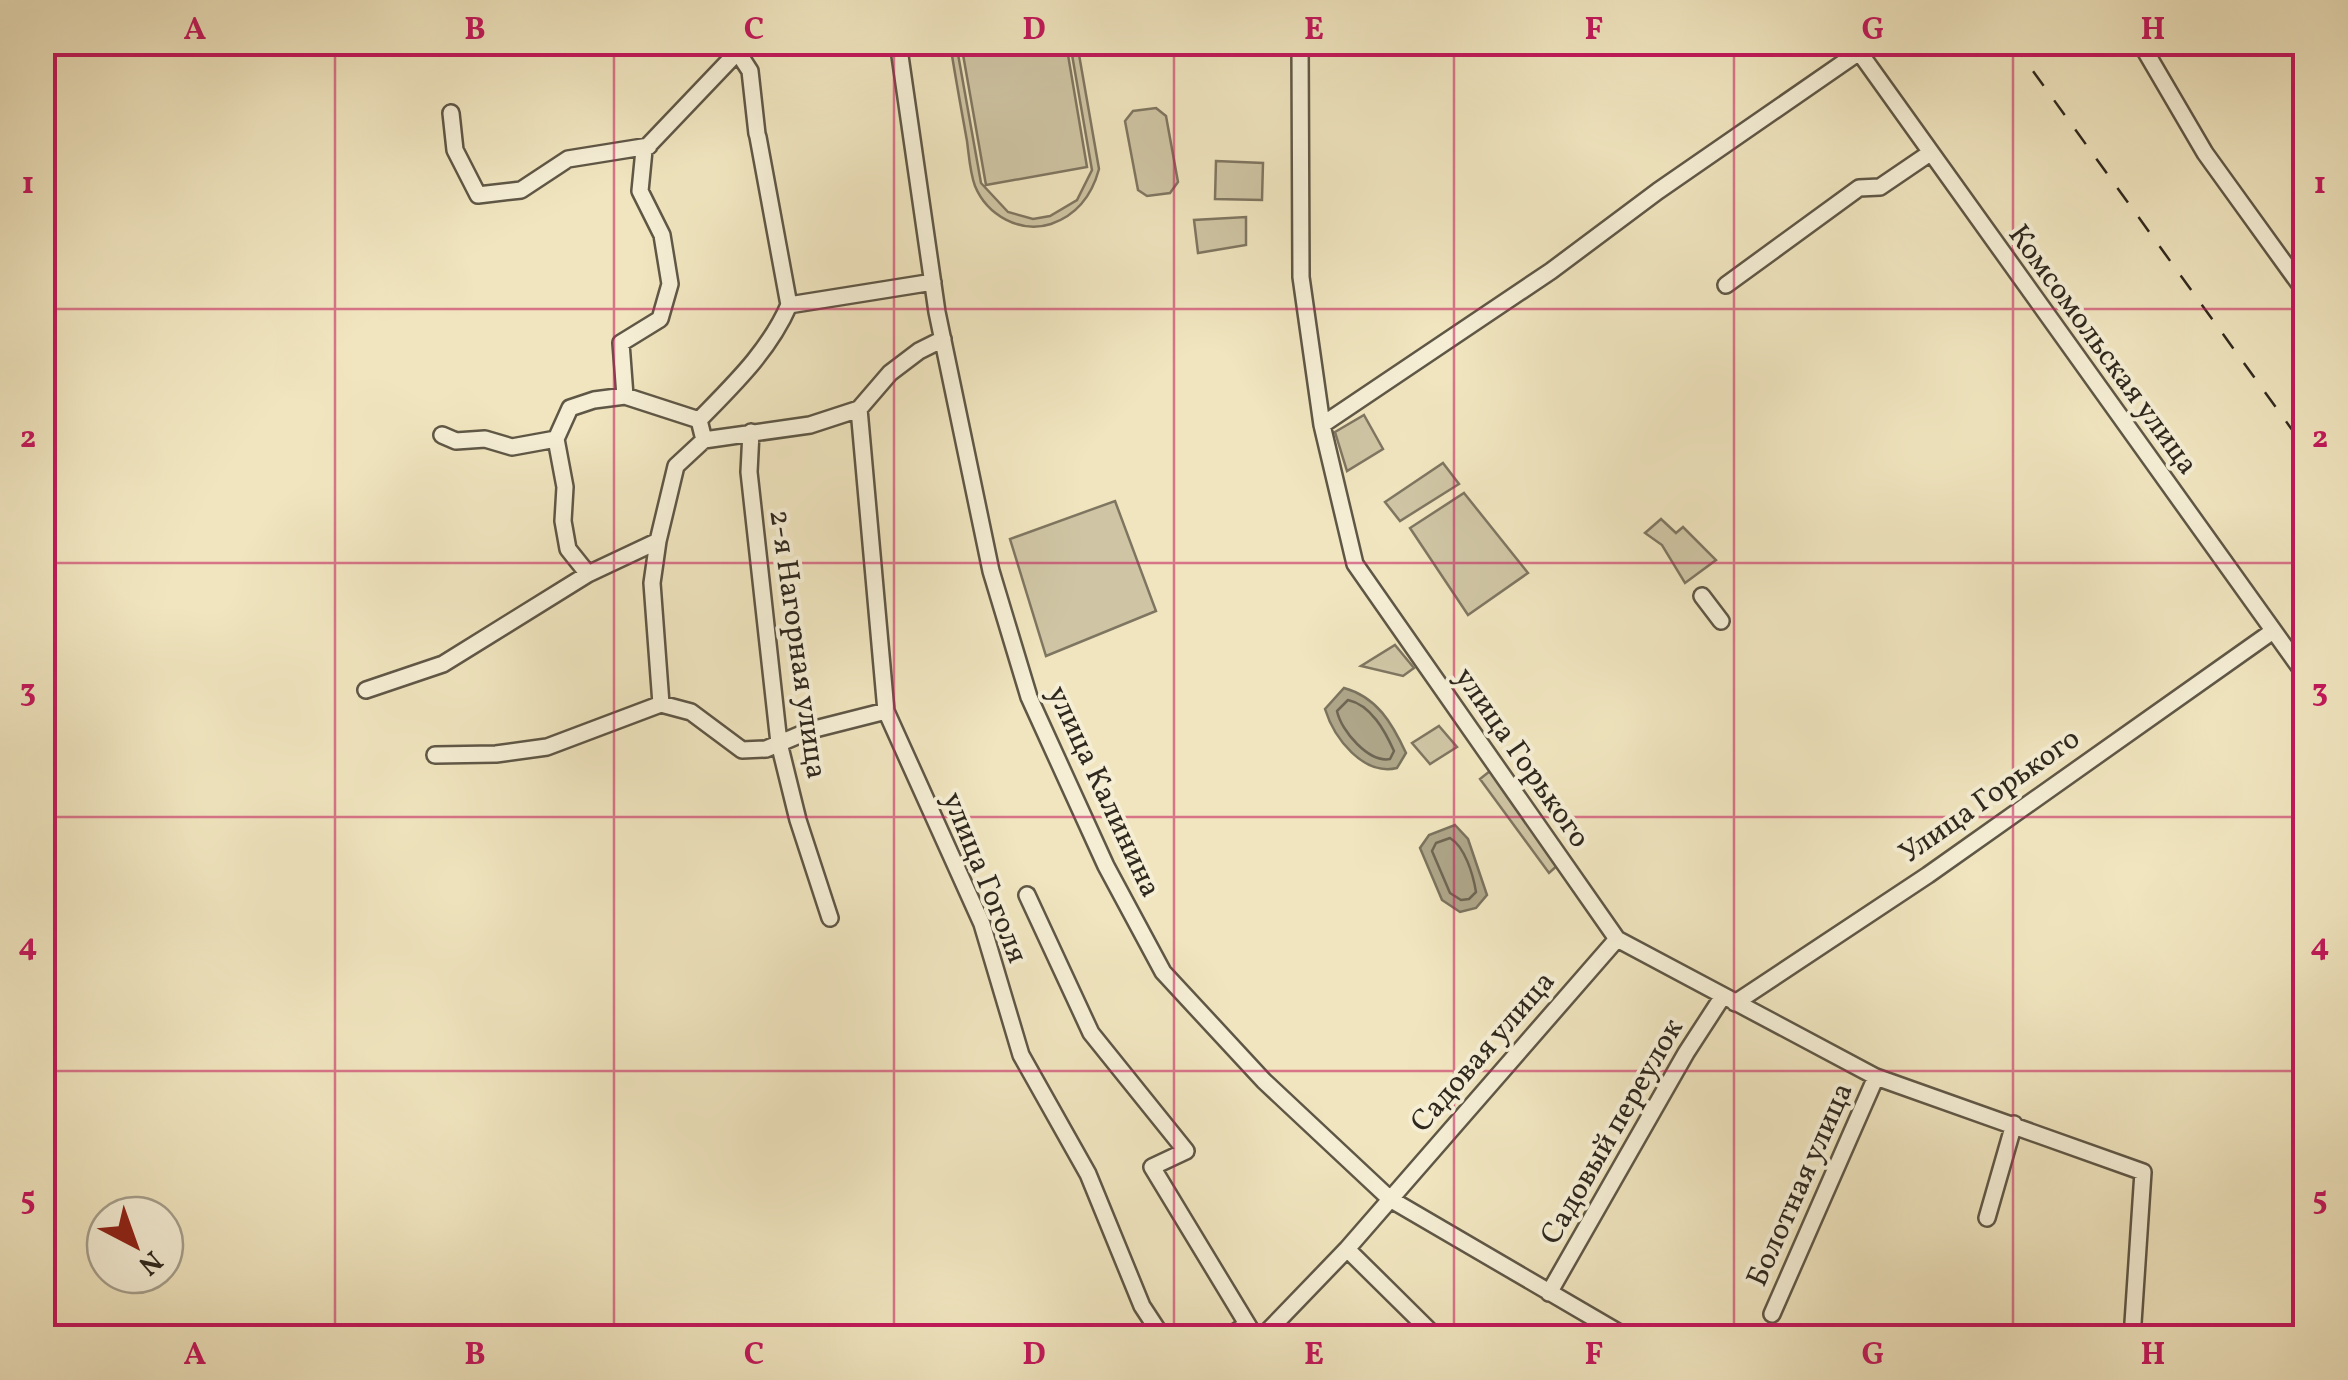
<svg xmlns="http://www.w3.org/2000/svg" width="2348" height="1380" font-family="Vollkorn,serif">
<rect width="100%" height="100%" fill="#f0e5bf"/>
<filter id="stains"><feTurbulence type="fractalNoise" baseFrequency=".002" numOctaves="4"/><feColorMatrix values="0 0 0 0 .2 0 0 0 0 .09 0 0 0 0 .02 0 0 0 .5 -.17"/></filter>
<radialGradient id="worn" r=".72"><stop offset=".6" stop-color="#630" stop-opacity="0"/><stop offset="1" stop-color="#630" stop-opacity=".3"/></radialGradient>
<!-- green -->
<path fill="#cfc5a4" stroke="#7f7661" stroke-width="2.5" d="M950,43H956L981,183L1008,212L1033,219L1050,216L1077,200L1092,170L1070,43H1077L1099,169C1092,195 1077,215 1051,224C1020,234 987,215 975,186C970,173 969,156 967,141C961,108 955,75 950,43Z
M961,43H1066L1087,167L986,185Z
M1156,108L1166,116L1178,182L1170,193L1147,196L1138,190L1125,121L1133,111Z
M1216,161L1263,163L1262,200L1215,199Z
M1246,217V245L1198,253L1194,220Z
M1364,415L1383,449L1347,471L1335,432Z
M1443,463L1459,484L1400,521L1385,502Z
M1464,493L1528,573L1468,615L1410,528Z
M1115,501L1156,611L1046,656L1010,539Z
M1661,519L1676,533L1683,527L1716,560L1685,583L1662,545L1645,533Z
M1395,645L1414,668L1403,676L1361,666Z
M1439,726L1457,747L1430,764L1412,743Z
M1490,771L1559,864L1549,873L1480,779Z"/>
<!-- water -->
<path fill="#aea588" stroke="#7b735e" stroke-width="2.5" d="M1344,688C1377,697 1392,723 1406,753L1397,768C1363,776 1334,738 1325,709Z
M1455,825L1468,839L1487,895L1476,908L1460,912L1442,900L1420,848L1429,835Z"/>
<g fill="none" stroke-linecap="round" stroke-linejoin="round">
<!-- shore -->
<path stroke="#6e6653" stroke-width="2.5" d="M1348,700C1371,705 1385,731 1394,751L1390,759C1369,763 1341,731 1337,711Z
M1450,838C1465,847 1473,874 1476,892L1469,899L1461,900L1450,893L1432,851L1436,843Z"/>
<defs>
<path id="minor" d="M898,42L937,312L991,571L1029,697L1106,866L1163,972L1264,1081L1390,1199L1628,1338
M1300,42L1301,277L1322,425L1355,564L1617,939L1876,1077L2143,1172L2132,1338
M1852,42L2306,676
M2140,42L2205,153L2306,293
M739,54L750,71L757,134
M451,113L455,150L478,195L521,190L568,159L649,146
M758,137L789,305
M1726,285L1859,188L1880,187L1930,153
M789,305L933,282
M625,396L621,343L660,319L670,284L662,235L640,191L644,150L747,42
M859,409L886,711L982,924L1021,1055L1088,1174L1142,1306L1163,1338
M1322,425L1551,271L1658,191L1859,52
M751,432L749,472L779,743L798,820L830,918
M442,435L456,441L485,439L512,447L556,439L570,408L594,400L625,396L699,420
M556,439L565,487L563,521L568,549L588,574
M704,440L810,425L859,409L890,373L919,351L943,339
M1702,596L1721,621
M366,690L443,664L588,574L658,541
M661,704L652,583L658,541L676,466L704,440L699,420C734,384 769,351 789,305
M435,755L496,754L547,747L661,704L691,712L742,750L766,749L811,730L886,711
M1027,895L1091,1033L1186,1151L1152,1167L1255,1337
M1735,1003L1928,875L2273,631
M1987,1218L2014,1124
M1347,1249L1437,1338
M1549,1293L1686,1053L1723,996
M1772,1314L1876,1077
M1227,1338L1240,1329L1255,1336L1268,1331L1347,1249L1617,939"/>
</defs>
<!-- minor casing -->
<use href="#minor" stroke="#5f5746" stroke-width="20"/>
<!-- minor -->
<use href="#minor" stroke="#f5eed5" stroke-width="15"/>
<!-- rail -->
<path stroke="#2f281e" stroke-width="2.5" stroke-dasharray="18 18" stroke-linecap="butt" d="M2012,42L2306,449"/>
</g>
<!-- grid -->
<path fill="none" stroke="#c2185b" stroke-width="2.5" stroke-opacity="0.55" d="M335,42V1338M614,42V1338M894,42V1338M1174,42V1338M1454,42V1338M1734,42V1338M2013,42V1338M42,309H2306M42,563H2306M42,817H2306M42,1071H2306"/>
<g text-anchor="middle" stroke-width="8" stroke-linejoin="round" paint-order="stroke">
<!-- street labels -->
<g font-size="30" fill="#2f281e" stroke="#f5eed5">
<text transform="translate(2104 349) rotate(54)" y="10">Комсомольская улица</text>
<text transform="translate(799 644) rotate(82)" y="10">2-я Нагорная улица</text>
<text transform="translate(1523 757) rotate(55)" y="10">улица Горького</text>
<text transform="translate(1105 791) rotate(65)" y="10">улица Калинина</text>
<text transform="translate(1989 795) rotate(-35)" y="10">Улица Горького</text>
<text transform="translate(986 877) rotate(68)" y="10">улица Гоголя</text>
<text transform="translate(1482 1051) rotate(-49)" y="10">Садовая улица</text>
<text transform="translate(1611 1131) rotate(-60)" y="10">Садовый переулок</text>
<text transform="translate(1799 1184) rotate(-66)" y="10">Болотная улица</text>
</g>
</g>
<!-- margin -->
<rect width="2348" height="1380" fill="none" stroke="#f0e5bf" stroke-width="110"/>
<!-- north arrow -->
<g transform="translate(135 1245) rotate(139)"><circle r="48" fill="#f5eed5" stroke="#a69f8c" stroke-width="2.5"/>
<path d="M0-8L18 38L0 25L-18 38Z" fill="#8f2418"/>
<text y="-15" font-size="28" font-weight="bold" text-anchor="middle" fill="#2f281e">N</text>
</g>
<rect x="55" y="55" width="2238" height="1270" fill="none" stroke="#c2185b" stroke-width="4"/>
<g font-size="32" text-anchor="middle" font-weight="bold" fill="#c2185b">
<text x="195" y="39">A</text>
<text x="475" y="39">B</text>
<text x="754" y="39">C</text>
<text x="1034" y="39">D</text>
<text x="1314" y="39">E</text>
<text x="1594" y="39">F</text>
<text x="1873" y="39">G</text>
<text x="2153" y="39">H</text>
<text x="28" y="193">1</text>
<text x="2320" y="193">1</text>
<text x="28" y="447">2</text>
<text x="2320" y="447">2</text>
<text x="28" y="701">3</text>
<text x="2320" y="701">3</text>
<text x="28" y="955">4</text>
<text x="2320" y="955">4</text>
<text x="28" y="1209">5</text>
<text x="2320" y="1209">5</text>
<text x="195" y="1364">A</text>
<text x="475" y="1364">B</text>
<text x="754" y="1364">C</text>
<text x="1034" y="1364">D</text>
<text x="1314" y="1364">E</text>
<text x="1594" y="1364">F</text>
<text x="1873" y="1364">G</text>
<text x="2153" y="1364">H</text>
</g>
<rect width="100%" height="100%" filter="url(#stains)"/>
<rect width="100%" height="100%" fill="url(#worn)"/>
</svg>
